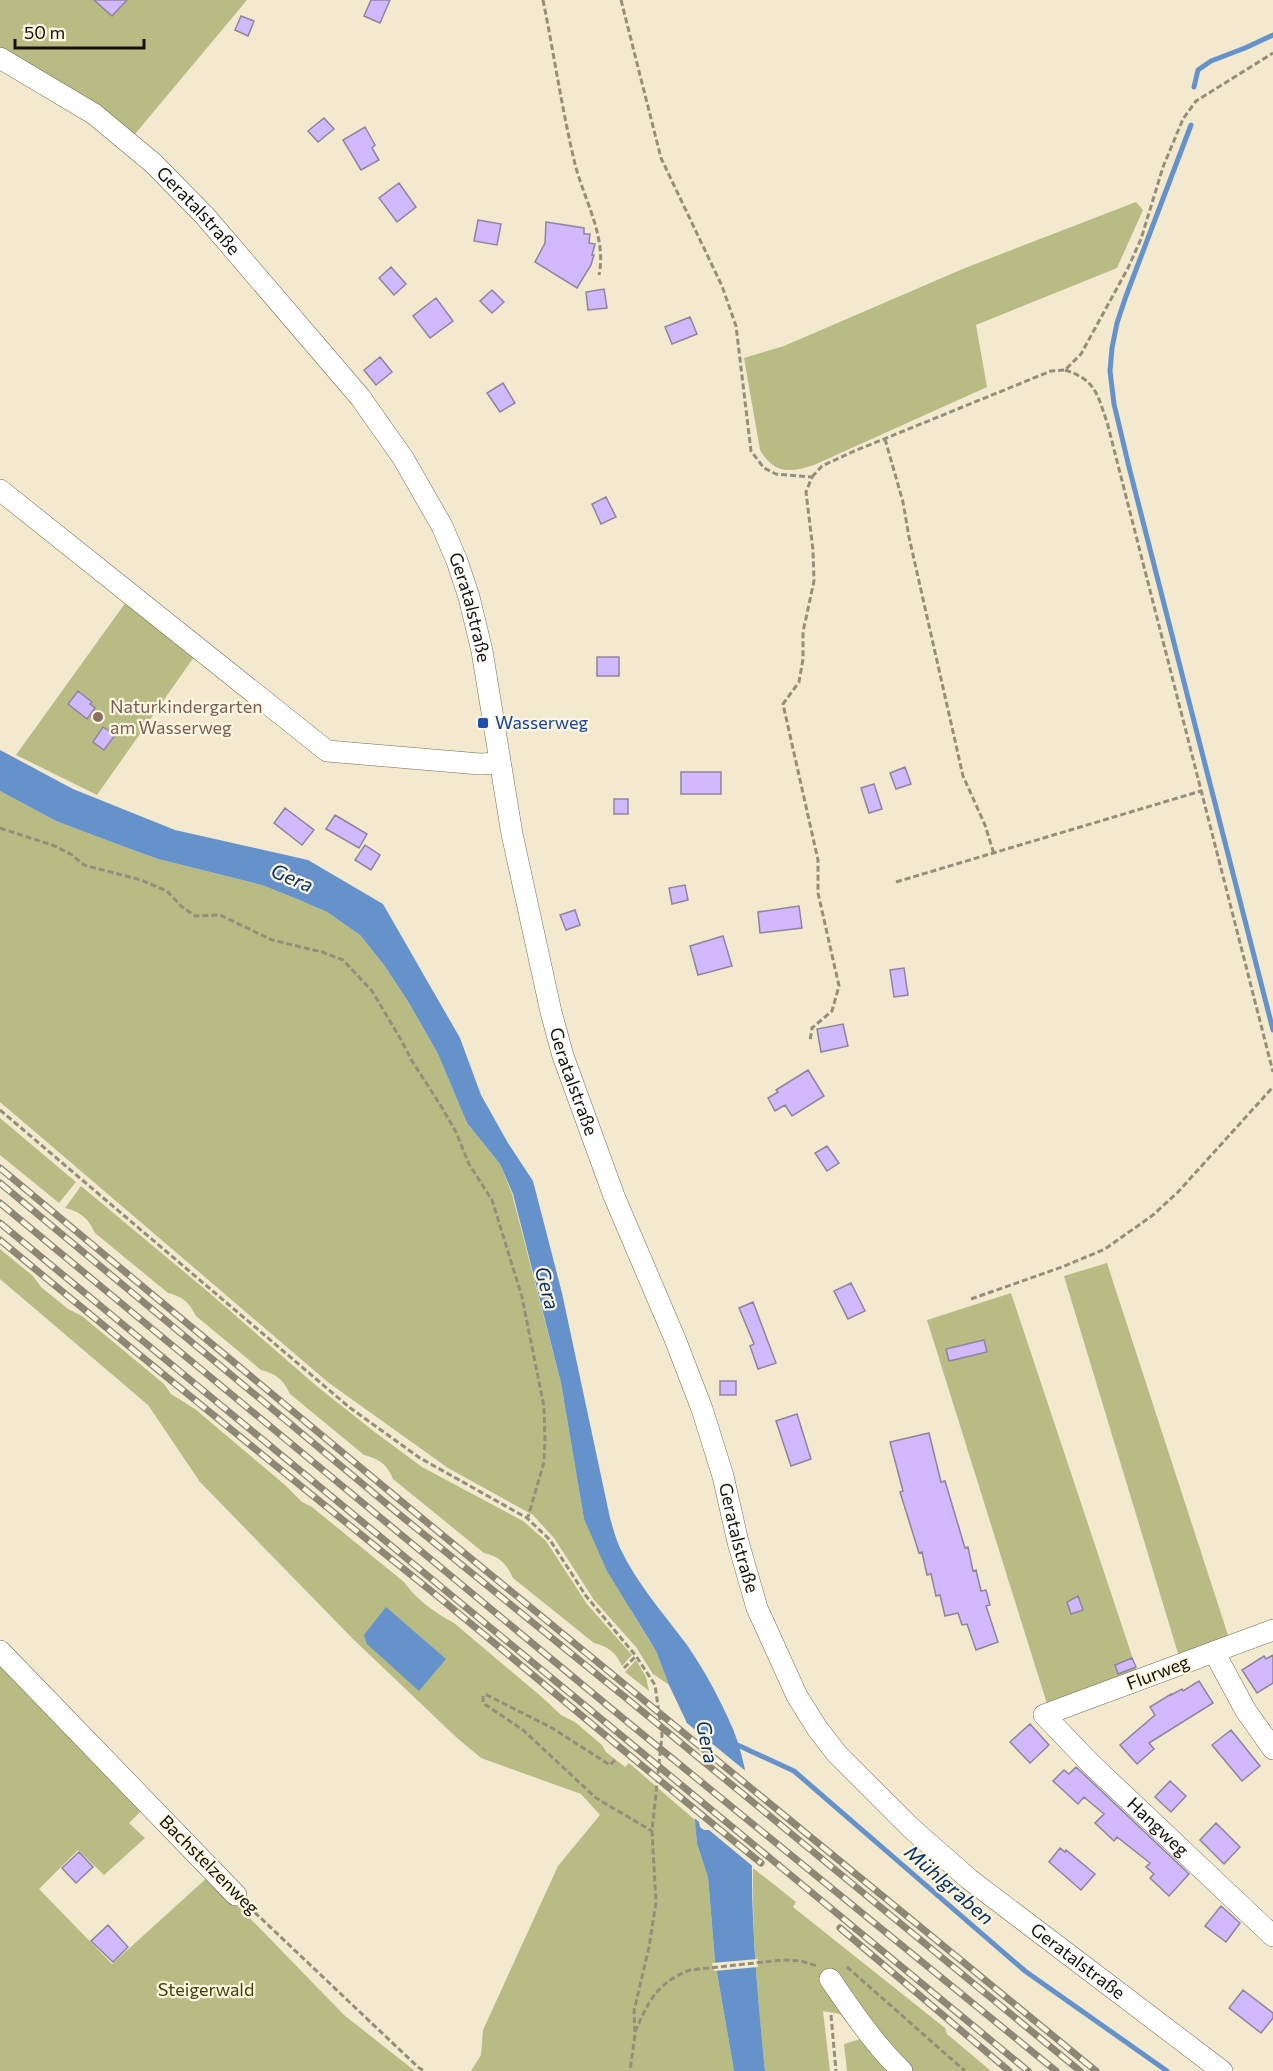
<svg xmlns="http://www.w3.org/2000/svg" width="1273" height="2071" font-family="Commissioner,sans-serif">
<rect width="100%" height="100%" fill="#f2e9cf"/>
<!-- green -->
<path fill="#b8bc84" d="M0,0H247L135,134L60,83L0,50Z
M1136,202L1143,210L1117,268L976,325L987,387L814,465C790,473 774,474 760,450L744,358L784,346L965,268Z
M126,602L194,657L97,795L16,755Z
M0,791L56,821L114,843L158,859L262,885L297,899L327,912L360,935L384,965L409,1003L438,1054L467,1123L500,1164L512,1194L561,1383L584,1519L633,1614L656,1651L669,1685L653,1674L636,1647L594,1600L554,1538L533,1515L448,1468L329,1383L0,1102Z
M0,1118L76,1182L59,1203L0,1155Z
M81,1186L206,1290L319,1388L376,1433L422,1467L523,1521L546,1541L587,1604L632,1655L622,1666C616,1652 608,1647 594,1643L513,1578C506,1563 500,1557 484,1553L393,1479C387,1464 379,1459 364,1455L290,1394C283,1379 276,1374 261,1370L196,1316C189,1302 183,1297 168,1293L95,1233C88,1218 81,1212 65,1208Z
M0,1249L33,1276L41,1287L68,1309L82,1316L164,1384L171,1394L195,1409L285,1485L302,1502L312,1507L404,1582C416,1599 435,1613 454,1623L543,1698L561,1715L575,1722L602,1745L606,1752L625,1767L629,1763L695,1820L697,1844L708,1877L715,1961L734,2071H471L481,2055L483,2030L558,1866L600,1815L581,1794L481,1758L456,1737L353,1639L200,1482L148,1405L0,1279Z
M1107,1263L1228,1635L1180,1660L1064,1276Z
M1011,1293L1137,1671L1048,1707L927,1320Z
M0,1659L143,1809L129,1823L145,1838L104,1875L78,1850L39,1889L112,1964L209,1876L344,2015L415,2071H0Z
M636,1660L646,1677L649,1691L625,1672Z
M753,1868L796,1902L793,1907L945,2028L947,2034L991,2071H847L844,2044L860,2039L840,2014L823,2011L830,2071H765C758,2003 752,1936 753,1868Z"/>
<!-- water -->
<path fill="#6692cb" d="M0,750L73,789L175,830L308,860L383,904L460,1038L481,1095L508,1143L533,1181L562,1293L610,1518C613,1528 616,1539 620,1548C637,1584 664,1614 687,1645C705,1671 721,1701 733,1729C757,1788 750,1855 753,1917C755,1969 760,2020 765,2071H734L715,1961L708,1877L697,1844L686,1721L669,1685L656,1651L607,1571L584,1519L561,1383L513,1194L500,1164L467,1123L438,1054L409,1003L384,965L360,935L327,912L297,899L262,885L158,859L114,843L56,821L0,791Z
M386,1607L446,1659L419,1691L367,1644L364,1635Z"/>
<!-- pier -->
<path fill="#f2e9cf" d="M682,1719L748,1773L751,1789L756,1869L709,1830H704L700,1827L699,1822L692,1816Z
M758,1959V1967L714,1971L712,1963Z"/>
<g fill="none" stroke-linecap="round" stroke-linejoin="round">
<!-- stream -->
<path stroke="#6692cb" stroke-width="5" d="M1194,87L1198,70L1211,61L1245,48L1273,35
M1191,125L1126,296L1117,323L1112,348L1110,371L1114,404L1129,467L1273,1030
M731,1742L794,1771L1025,1971L1167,2071"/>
</g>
<!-- building -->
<path fill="#d2b8fd" stroke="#8e859d" stroke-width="1.5" d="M94,0H127L112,16Z
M371,0H390L380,23L364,16Z
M241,16L254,21L248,36L235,30Z
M324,118L334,129L318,142L308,131Z
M365,127L375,145L372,148L379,160L361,170L343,140Z
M399,183L416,207L397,222L379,198Z
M478,220L501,224L497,245L474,241Z
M546,222L584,228V234H590L589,243L595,244L592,255H594L591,265L577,288L535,262L545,243Z
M391,267L406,284L394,295L379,278Z
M604,289L607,308L588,310L586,292Z
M492,290L504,302L492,313L480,301Z
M436,298L453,321L430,338L413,316Z
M690,317L697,334L672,344L665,327Z
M380,357L392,372L376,385L364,370Z
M503,383L515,403L500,412L487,393Z
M606,497L616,517L601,524L592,504Z
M597,657H619V676H597Z
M78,691L92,702L90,704L95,708L87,719L68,704Z
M103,727L115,735L104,750L93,742Z
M905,767L911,784L896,789L890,773Z
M681,772H721V794H681Z
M874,784L882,809L869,813L861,788Z
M614,799H628V814H614Z
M285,808L314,830L302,845L274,823Z
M335,815L367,834L359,848L326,829Z
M365,845L380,855L371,870L355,860Z
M685,885L688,900L672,904L669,888Z
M799,906L802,928L760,933L758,912Z
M575,910L580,925L566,930L560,915Z
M723,936L732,966L698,975L690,946Z
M904,968L908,995L894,997L890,970Z
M843,1024L848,1046L821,1052L817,1029Z
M808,1070L824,1096L792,1116L785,1105L775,1111L768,1098L778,1092L776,1090Z
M827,1146L839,1163L827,1171L815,1153Z
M851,1283L865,1311L848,1319L834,1291Z
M753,1302L776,1363L758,1369L750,1346L754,1344L739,1308Z
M984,1340L987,1352L949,1361L946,1349Z
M720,1381H736V1395H720Z
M797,1414L811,1459L791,1466L776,1421Z
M929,1433L941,1482L945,1481L965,1548L968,1547L973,1571L976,1570L981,1591L986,1590L990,1605L986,1606L998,1642L976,1650L967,1624L962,1625L958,1613L945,1616L940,1595L936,1596L931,1574L927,1575L922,1552L919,1553L900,1492L903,1491L890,1442Z
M1078,1596L1083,1610L1071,1614L1067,1602Z
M1273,1655V1683L1257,1693L1242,1670L1264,1656L1266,1659Z
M1132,1658L1136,1667L1118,1674L1115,1665Z
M1199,1681L1213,1703L1149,1743L1154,1749L1137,1764L1120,1745L1155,1715L1150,1707L1171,1694V1695L1182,1689L1183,1691Z
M1030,1724L1049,1745L1030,1763L1010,1742Z
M1231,1730L1260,1766L1242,1781L1212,1745Z
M1076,1767L1189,1874L1169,1896L1150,1878L1154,1874L1146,1867L1150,1863L1117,1837L1114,1841L1095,1823L1104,1814L1084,1797L1078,1804L1053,1781L1064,1770L1069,1774Z
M1170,1781L1186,1796L1171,1812L1155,1797Z
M1216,1823L1240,1847L1224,1864L1200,1840Z
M1060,1848L1065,1852L1066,1850L1095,1874L1081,1890L1049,1862Z
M79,1852L93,1867L76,1883L62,1868Z
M1221,1906L1240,1923L1226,1942L1205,1926Z
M108,1925L128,1947L113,1962L91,1941Z
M1243,1990L1273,2013V2018L1261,2033L1229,2008Z"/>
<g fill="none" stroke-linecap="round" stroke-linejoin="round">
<defs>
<g id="minor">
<path id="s1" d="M0,58L94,114L153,163L205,216L360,397L403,458L442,526L457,561L469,597L482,651L512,834L551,1012L563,1056L614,1196L675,1339L702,1409L723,1476L738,1542L757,1608L797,1696L817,1728L837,1754L911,1828L969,1879L1222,2071"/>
<path d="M0,490L327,751L480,764L500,763"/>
<path id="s2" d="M1273,1630L1044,1715L1092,1765L1273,1936"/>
<path d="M0,1651L236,1895"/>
<path d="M1214,1652L1246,1711L1273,1749"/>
<path d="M830,1979C852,2011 874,2044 902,2071"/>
</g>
</defs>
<!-- minor casing -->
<use href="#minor" stroke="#726a53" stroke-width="22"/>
<!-- path -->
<path stroke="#958e7b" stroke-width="3" stroke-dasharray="6 3" stroke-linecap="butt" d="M543,0C554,54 562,110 575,164C584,200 607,237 599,275
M621,0L661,158L722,286L736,326L751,451L764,468L776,474L812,477L806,492L813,550L814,581L803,632V659L799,682L783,704L818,860V893L839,986L832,1011L812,1028L810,1041
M1065,370C1096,380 1097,394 1107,422L1273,1072
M885,439L903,502L909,537L963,776L985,825L994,854
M812,477L822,466L852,452L1051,371L1065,370L1081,354L1128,268L1141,239L1163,167L1183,119L1196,101L1273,53
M0,828L55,846L72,855L84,865L141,880L167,891L181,906L195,916L220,915L272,940L322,952L343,960L372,991L400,1038L412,1061L441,1106L456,1132L469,1164L492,1200L522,1297L544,1407L545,1441L544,1462L528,1517
M896,882L1201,791
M0,1110L349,1407L420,1458L527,1518L550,1540L586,1596L636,1656L655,1685L662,1735L652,1831L656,1902L649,1947L634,2011L635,2034L630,2071
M971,1299L1062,1267L1105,1249L1153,1215L1178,1192L1273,1087
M624,1668L636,1656
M615,1760L610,1765L552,1728L487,1695L483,1696V1703L523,1730L596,1798L652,1831
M248,1906L419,2068L425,2071
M847,1967L965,2071
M831,2015L836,2071
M635,2032C649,2000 657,1983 690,1970L783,1960L801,1961L817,1966"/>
<!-- minor -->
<use href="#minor" stroke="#fff" stroke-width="21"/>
<defs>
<path id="rail" d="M0,1168L407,1506L1096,2071
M0,1183L400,1515L631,1702L1080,2071
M0,1203L630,1724L1056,2071
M0,1223L1028,2071
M0,1240C146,1361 293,1480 441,1599C548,1687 653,1776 761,1863
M840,1928L1009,2071"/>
</defs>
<!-- rail casing -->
<use href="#rail" stroke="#8d8775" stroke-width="7"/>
<!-- rail -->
<use href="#rail" stroke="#fdf7e2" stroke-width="4.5" stroke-dasharray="14" stroke-linecap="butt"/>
</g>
<!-- markers -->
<circle fill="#8d6e63" stroke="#fdf7e2" stroke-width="2" cx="98" cy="717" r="6"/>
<rect fill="#1a4fb4" stroke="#fdf7e2" stroke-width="2" x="477" y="717" width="12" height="12" rx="3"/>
<g text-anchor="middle" stroke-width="4.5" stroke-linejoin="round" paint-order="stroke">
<!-- street labels -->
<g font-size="18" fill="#131007" stroke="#fdf7e2">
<text dy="6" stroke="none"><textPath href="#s1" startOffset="252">Geratalstraße</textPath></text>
<text dy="6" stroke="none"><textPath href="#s1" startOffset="738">Geratalstraße</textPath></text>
<text dy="6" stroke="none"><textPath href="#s1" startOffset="1224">Geratalstraße</textPath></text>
<text dy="6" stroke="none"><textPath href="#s1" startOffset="1710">Geratalstraße</textPath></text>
<text transform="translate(1158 1673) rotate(-21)" y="6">Flurweg</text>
<text dy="6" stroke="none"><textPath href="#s2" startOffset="404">Hangweg</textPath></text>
<text transform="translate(209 1865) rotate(45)" y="6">Bachstelzenweg</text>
<text dy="6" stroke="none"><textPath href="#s1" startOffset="2268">Geratalstraße</textPath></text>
</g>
<!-- education labels -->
<g font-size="18" fill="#785e54" stroke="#fdf7e2" text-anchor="start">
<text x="110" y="713">Naturkindergarten<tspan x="110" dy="21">am Wasserweg</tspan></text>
</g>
<!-- transit labels -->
<g font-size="18" fill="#164399" stroke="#fdf7e2" text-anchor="start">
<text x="495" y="729">Wasserweg</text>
</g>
<!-- park labels -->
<g font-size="18" fill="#3e4002" stroke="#fdf7e2">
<text x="206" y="1996">Steigerwald</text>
</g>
<!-- water labels -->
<g font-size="20" font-style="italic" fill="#043166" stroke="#fdf7e2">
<text transform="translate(292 878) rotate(23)" y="7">Gera</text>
<text transform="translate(547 1288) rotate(75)" y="7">Gera</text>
<text transform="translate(707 1742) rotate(78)" y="7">Gera</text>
<text transform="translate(949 1885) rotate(41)" y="7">Mühlgraben</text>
</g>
</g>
<!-- scale -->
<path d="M15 39v9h129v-9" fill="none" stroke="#131007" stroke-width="3"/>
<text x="24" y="39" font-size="18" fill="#131007" stroke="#fdf7e2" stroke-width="4.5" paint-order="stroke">50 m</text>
</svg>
